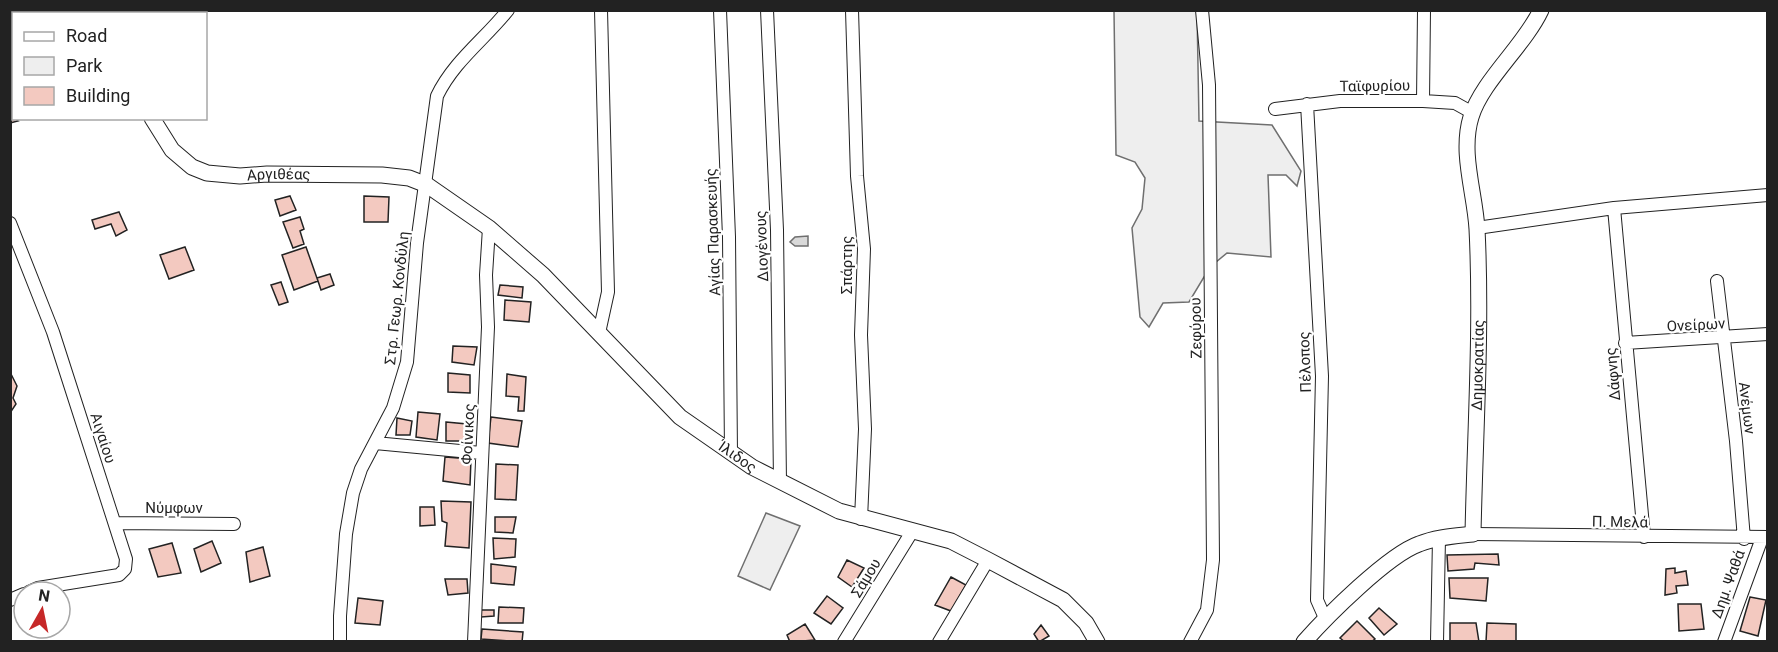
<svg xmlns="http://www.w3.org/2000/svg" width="1778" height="652" font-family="Roboto,sans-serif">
<rect width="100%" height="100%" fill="#fff"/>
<!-- green -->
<path fill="#eee" stroke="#6f6f6f" stroke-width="1.5" d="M1114,11H1197L1199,121L1272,125L1301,171L1297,186L1286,175H1268L1271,257L1227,253L1210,267L1189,302L1163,303L1149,327L1140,317L1132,228L1142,209L1145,178L1135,162L1116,155Z
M766,513L800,526L770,590L738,576Z"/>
<!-- water -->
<path fill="#d9d9d9" stroke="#6f6f6f" stroke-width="1.5" d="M808,236V246H795L790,242L795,237Z"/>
<!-- building -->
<path fill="#f3c9c0" stroke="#222" stroke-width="1.5" d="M14,34V59L10,60V35Z
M10,102L14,118L18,121L10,123Z
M290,196L296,210L280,216L275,200Z
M364,196L389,197L388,222H364Z
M119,212L127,230L116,236L111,224L95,229L92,220Z
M300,217L304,229L300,231L304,244L293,248L283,222Z
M185,247L194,270L169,279L160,255Z
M306,247L318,281L294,290L282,255Z
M330,274L334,285L321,290L317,278Z
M281,282L288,302L279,305L271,285Z
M500,285L523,287L522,298L498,295Z
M505,300L531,302L529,322L504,320Z
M453,346L477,347L474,365L452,362Z
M10,372L17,386L13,398L16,404L10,413Z
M448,373L470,375V393L448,392Z
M507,374L526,377L524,411H518L519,397L506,396Z
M418,412L440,414L437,440L416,437Z
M491,417L522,421L518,447L488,443Z
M397,418L412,421L410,435H396Z
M446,422L467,424V441H446Z
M445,457L471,459L470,485L443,481Z
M496,464L518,465L516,500L495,499Z
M441,501L471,502L469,548L445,546L447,523L442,521Z
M420,507H434L435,525L420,526Z
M495,517H516L513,533L495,532Z
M493,538L516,539L515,557L494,559Z
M212,541L221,563L201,572L194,549Z
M172,543L181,573L158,577L149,549Z
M263,547L270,576L250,582L246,552Z
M1498,554L1499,565L1475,563L1474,569L1448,571L1447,555Z
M847,560L864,568L852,587L838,577Z
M491,564L516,567L514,585L491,583Z
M1675,568V573L1686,571L1688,585L1676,586L1677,593L1665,595L1666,569Z
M951,577L966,585L951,611L935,605Z
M1449,578H1488L1486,601L1450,598Z
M445,579H467L468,593L448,595Z
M827,596L843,608L831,624L814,613Z
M1750,597L1766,600L1758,636L1740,631Z
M358,598L383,601L380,625L355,623Z
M1678,604H1701L1704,629L1679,631Z
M499,607L524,608L523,623H498Z
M1379,608L1397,624L1384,635L1369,618Z
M481,610H494V616L481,617Z
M1357,621L1375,639L1371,642H1345L1340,638Z
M1450,623H1476L1479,642H1450Z
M1487,623L1516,624V642H1486Z
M805,624L815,640L790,642L787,635Z
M1041,625L1049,636L1039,642L1034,634Z
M482,629L523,632L522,642L481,639Z"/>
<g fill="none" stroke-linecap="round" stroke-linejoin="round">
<defs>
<path id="minor" d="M720,10L729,237L731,453
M767,10L777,230L780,482
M852,10L857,176L864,249L861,335L865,429L861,519
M10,73L14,72
M1423,101L1424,10
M1307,104L1322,376L1317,600L1325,618
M1275,109L1340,101H1423L1455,103L1473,113
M1614,208L1644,537
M10,223L53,332L126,559L125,569L119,575L38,588L29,592
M1477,228L1614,208L1768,195
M1717,281L1736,441L1744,539
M599,333L608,292L601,10
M1625,343L1768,334
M375,443L481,453
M115,523L234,524
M1473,534L1768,537
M10,600L24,594
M340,642V616L346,534L353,493L361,469L393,408L407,362L417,243L437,96C454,61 484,40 508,10
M474,642L488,327L486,275L489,228
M844,642L913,530
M939,642L988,560
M1190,642L1207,610L1213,560L1209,85L1202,10
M1437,642L1439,538
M1724,642L1762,538"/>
<g id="tertiary">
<path d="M95,10L97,14"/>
<path id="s1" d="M152,118L172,150L192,167L207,173L240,176L267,174L382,175L409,178L427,185L489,228L543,275L680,417L752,467L839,511L951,541L988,560L1063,600L1086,623L1097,642"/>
<path id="s2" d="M1304,642C1327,616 1388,555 1419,544C1436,537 1455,536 1473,534C1475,433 1482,329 1477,229C1475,193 1460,153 1471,117C1482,81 1524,46 1541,10"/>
</g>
</defs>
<!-- minor casing -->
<use href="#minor" stroke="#222" stroke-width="14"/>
<!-- tertiary casing -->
<use href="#tertiary" stroke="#222" stroke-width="17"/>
<!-- minor -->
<use href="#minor" stroke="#fff" stroke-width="12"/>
<!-- tertiary -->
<use href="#tertiary" stroke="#fff" stroke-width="15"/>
</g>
<g text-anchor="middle" stroke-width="4.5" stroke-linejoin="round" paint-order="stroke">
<!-- street labels -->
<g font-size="15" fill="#222" stroke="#fff">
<text transform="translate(1375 86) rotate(-1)" y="5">Ταϊφυρίου</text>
<text dy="5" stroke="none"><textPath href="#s1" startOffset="152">Αργιθέας</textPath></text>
<text transform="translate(713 232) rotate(-92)" y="5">Αγίας Παρασκευής</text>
<text transform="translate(762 246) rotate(-92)" y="5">Διογένους</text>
<text transform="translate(847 265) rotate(-90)" y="5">Σπάρτης</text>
<text transform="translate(397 298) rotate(-84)" y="5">Στρ. Γεωρ. Κονδύλη</text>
<text transform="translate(1696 325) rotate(-3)" y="5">Ονείρων</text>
<text transform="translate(1196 328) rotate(-91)" y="5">Ζεφύρου</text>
<text transform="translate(1305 362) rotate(-92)" y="5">Πέλοπος</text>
<text dy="5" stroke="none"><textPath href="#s2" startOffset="376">Δημοκρατίας</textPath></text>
<text transform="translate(1613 374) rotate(-95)" y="5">Δάφνης</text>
<text transform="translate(1747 408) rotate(83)" y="5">Ανέμων</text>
<text transform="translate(468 434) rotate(-87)" y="5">Φοίνικος</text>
<text transform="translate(103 438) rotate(72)" y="5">Αιγαίου</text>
<text dy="5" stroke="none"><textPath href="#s1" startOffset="716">Ίλιδος</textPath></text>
<text x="174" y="513">Νύμφων</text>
<text transform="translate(1620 522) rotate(1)" y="5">Π. Μελά</text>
<text transform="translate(866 578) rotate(-59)" y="5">Σάμου</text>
<text transform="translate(1728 584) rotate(-70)" y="5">Δημ. Ψαθά</text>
</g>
</g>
<!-- border -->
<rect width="1778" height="652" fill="none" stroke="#222222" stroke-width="24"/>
<!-- legend -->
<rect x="12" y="12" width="195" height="108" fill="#ffffff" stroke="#a7a7a7" stroke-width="1.5"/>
<rect x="24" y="32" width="30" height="9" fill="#ffffff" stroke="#a7a7a7" stroke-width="1.5"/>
<text x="66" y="42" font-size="18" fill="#222222">Road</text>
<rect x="24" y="57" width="30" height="18" fill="#eeeeee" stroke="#a7a7a7" stroke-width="1.5"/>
<text x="66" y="72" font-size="18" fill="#222222">Park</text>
<rect x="24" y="87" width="30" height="18" fill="#f3c9c0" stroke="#a7a7a7" stroke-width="1.5"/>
<text x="66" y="102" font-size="18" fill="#222222">Building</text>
<!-- north arrow -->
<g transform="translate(42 610) rotate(9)"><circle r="28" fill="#ffffff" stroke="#a7a7a7" stroke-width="1.5"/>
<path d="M0-4.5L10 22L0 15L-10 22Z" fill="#c62828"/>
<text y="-9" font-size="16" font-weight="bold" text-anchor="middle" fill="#222222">N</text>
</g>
</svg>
